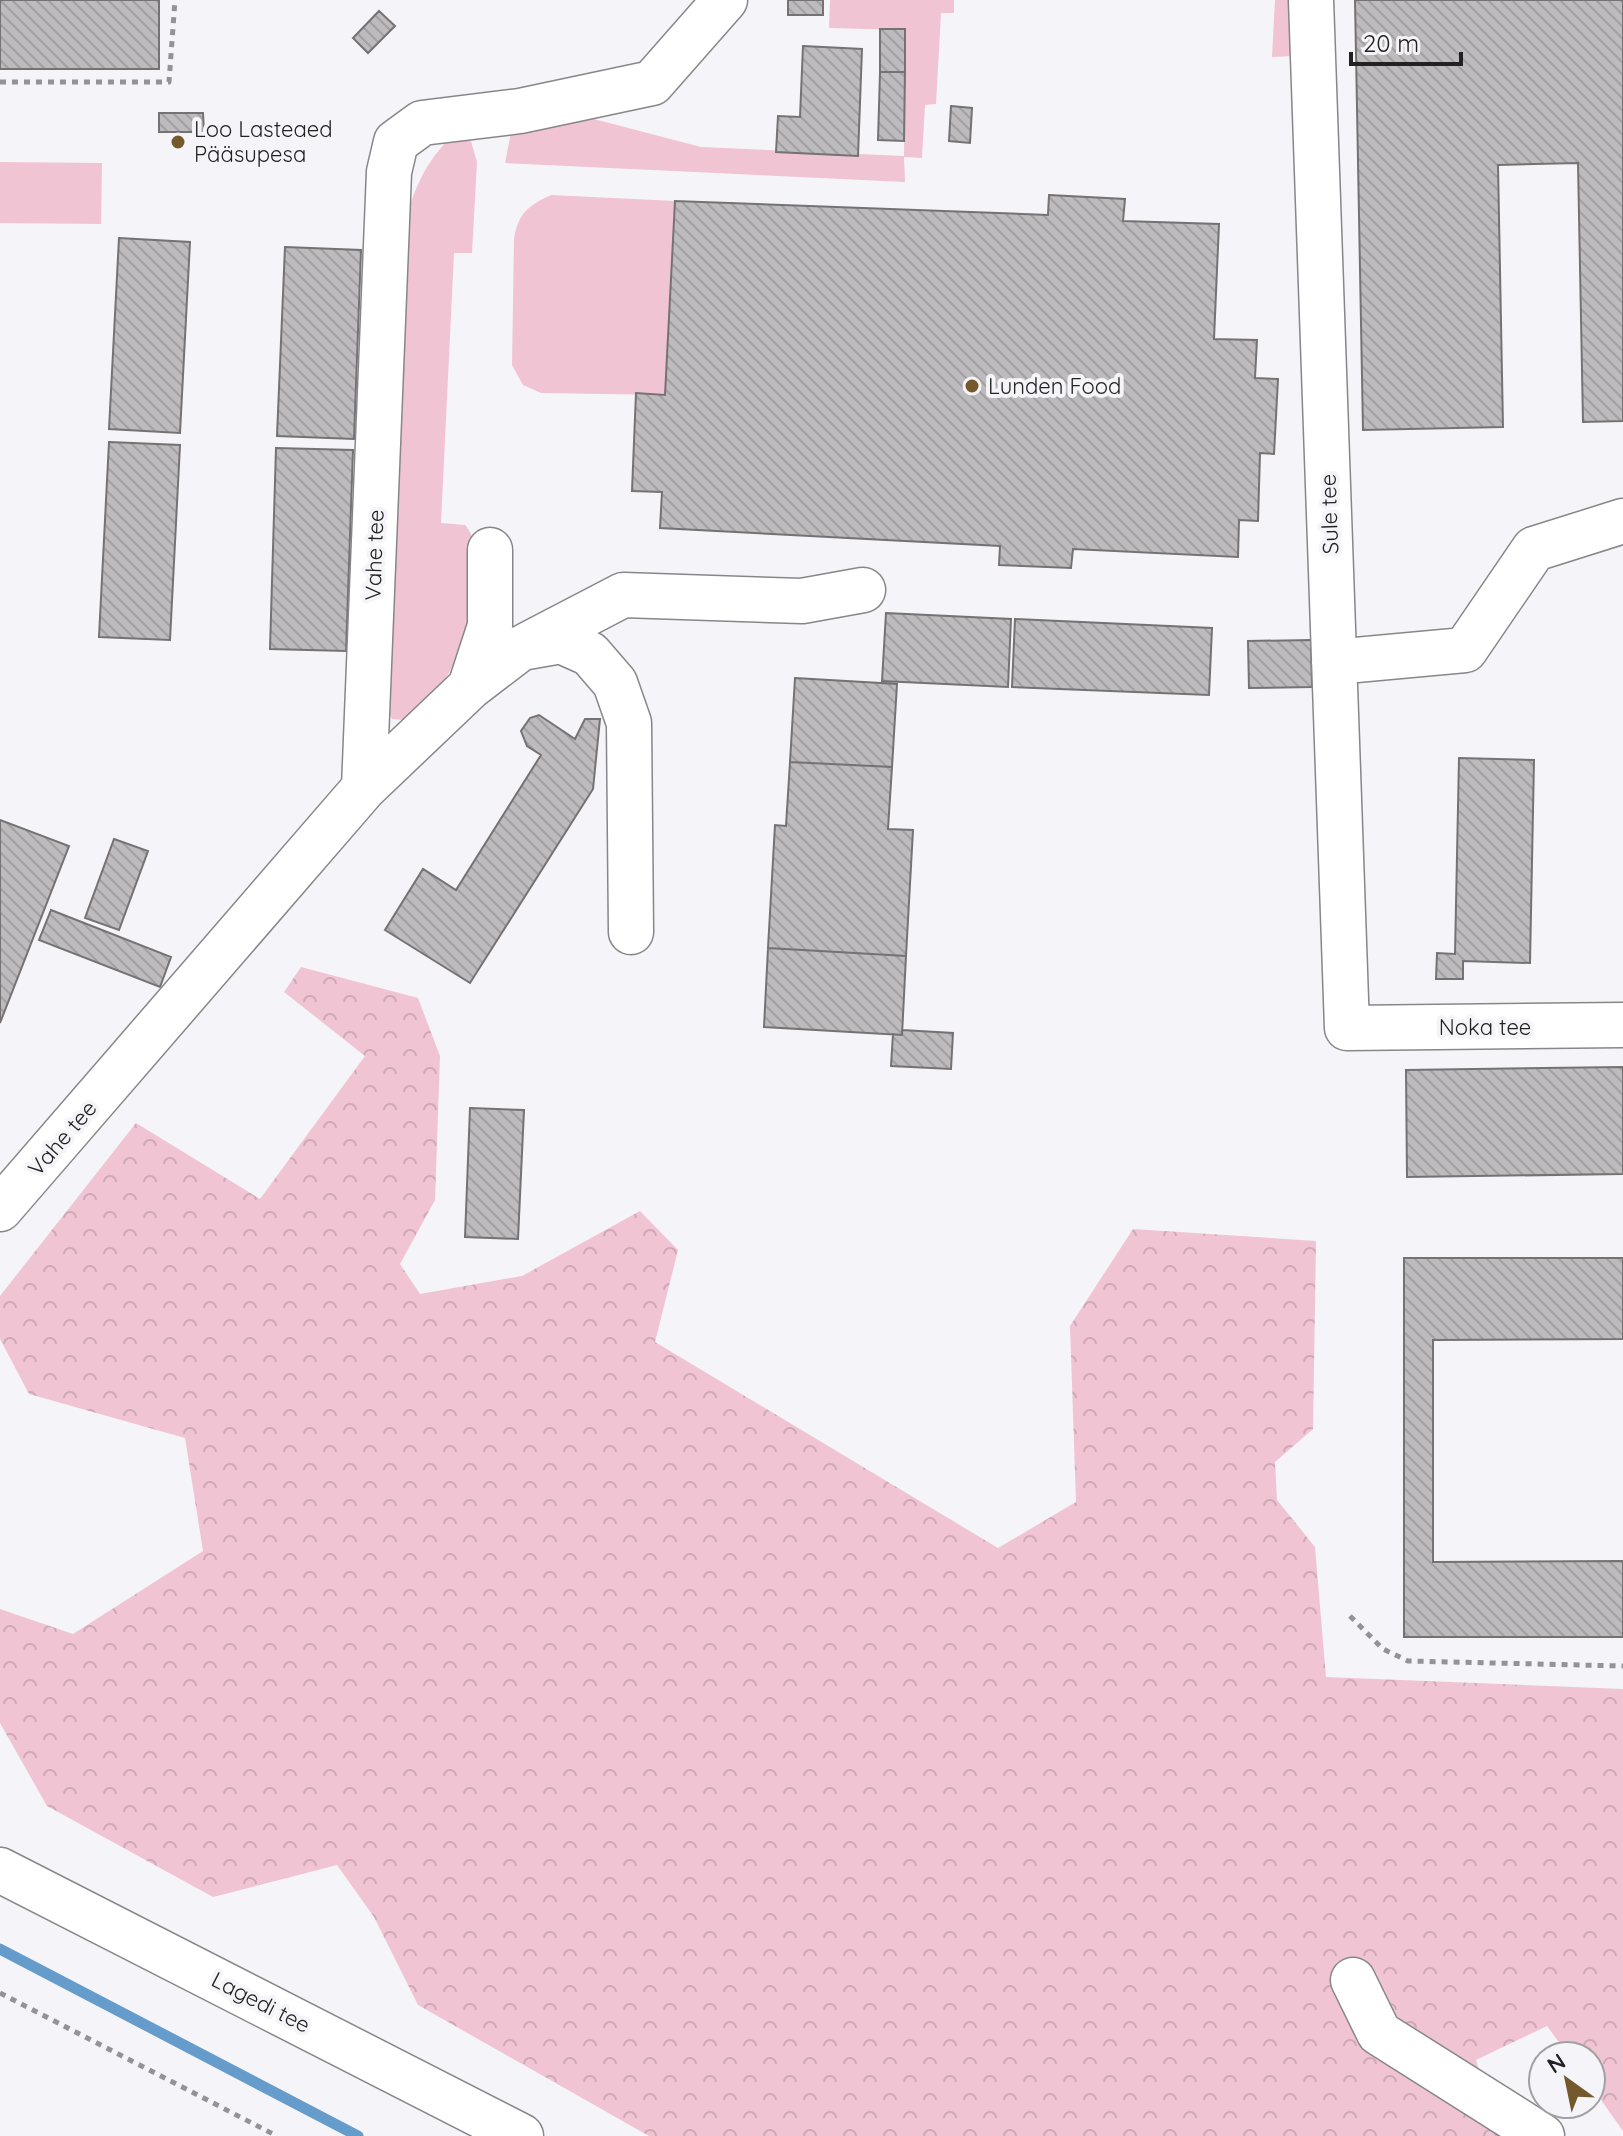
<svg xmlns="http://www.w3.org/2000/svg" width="1623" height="2136" font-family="Quicksand,sans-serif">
<defs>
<pattern id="forest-crowns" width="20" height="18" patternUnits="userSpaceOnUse" patternTransform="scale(2)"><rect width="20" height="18" fill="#f1c4d3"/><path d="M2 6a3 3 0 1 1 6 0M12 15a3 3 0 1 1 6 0" fill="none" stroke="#cea8b5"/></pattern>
<pattern id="building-back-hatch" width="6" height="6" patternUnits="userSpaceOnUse" patternTransform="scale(2)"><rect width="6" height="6" fill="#bebbbe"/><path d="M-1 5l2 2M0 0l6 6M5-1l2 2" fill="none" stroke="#a3a0a3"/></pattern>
</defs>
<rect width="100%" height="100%" fill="#f5f4f8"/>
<!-- grass -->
<path fill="#f1c4d3" d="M830,0H954V13H941L936,104L925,105L922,158L904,157L905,182L505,163L511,132L590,118L701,147L904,156L905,30L829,28Z
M1275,0H1294V56L1272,57Z
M451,137L470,138L477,162L472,253H454L441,523L465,525C491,552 467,641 450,671C439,692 421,706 404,720L392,719L385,706L401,242C410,199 420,168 451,137Z
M0,162L102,163L101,224L0,223Z
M551,195L675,201L665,395L541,393L523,385L512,365L514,239C518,213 529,205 551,195Z"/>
<!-- forest -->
<path fill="url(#forest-crowns)" d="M301,967L418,998L440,1056L435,1200L400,1264L420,1294L522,1276L640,1211L678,1250L655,1342L998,1548L1076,1502L1070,1326L1133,1229L1316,1241L1313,1429L1275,1462L1277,1500L1315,1547L1326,1677L1623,1689V2131L1591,2086V2056H1569L1547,2026L1476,2060L1498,2136H649L418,2005L374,1917L337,1865L213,1897L47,1806L0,1723V1609L73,1634L203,1551L185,1438L29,1394L0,1339V1296L136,1123L260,1199L365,1056L284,992Z"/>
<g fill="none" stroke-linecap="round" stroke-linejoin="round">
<!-- stream -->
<path stroke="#669ccb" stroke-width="11" d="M0,1949L358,2136"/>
</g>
<!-- building -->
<path fill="url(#building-back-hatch)" stroke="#757274" stroke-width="2" d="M0,0H159V69H0Z
M788,0H823V15H788Z
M1355,0H1623V421L1583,422L1578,163L1498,165L1503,427L1363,430Z
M379,11L395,26L368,53L353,38Z
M880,29H905V72H880Z
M803,46L862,49L858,156L776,152L778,116L800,117Z
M880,72H905L904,141L878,140Z
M951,106L972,108L970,143L949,141Z
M159,113H203L204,132H159Z
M1049,195L1125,199L1123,221L1219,224L1214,339L1257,340L1255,378L1278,379L1274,454L1260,453L1258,521L1239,520L1238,557L1073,549L1071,568L999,565L1000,546L660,528L662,492L632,491L636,393L665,395L675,201L1048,215Z
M119,238L190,242L180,433L109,429Z
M285,247L361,250L354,439L277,436Z
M109,442L180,445L170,640L99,637Z
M276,448L353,450L346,651L270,649Z
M886,613L1011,619L1008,687L882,681Z
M1015,619L1212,628L1209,695L1012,687Z
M1311,640L1312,687L1249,688L1248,641Z
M795,678L897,684L892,767L790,762Z
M539,715L575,739L585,719H600L593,789L470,983L385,930L423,869L456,890L541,755L527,746L521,731L530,718Z
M1459,758L1534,760L1530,963L1463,961V979H1436L1437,953L1455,954Z
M790,762L892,767L888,829L913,830L906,956L768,948L775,825L786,826Z
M0,820L69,846L0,1023Z
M114,839L148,851L119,930L85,918Z
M51,910L171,957L160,987L39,940Z
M768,948L906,956L902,1035L764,1027Z
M902,1030L953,1033L951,1069L891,1066L893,1034L902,1035Z
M1623,1067V1174L1407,1177L1406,1070Z
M470,1108L524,1110L518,1239L465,1237Z
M1404,1258H1623V1339L1433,1340V1562L1623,1561V1637H1404Z"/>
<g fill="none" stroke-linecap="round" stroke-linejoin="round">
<defs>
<path id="minor" d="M1311,0L1347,1028L1623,1025
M527,645L623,595L802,601L863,590
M1334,662L1465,650L1534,549L1623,521
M470,687L490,626V550
M364,788L470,687L521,648L561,641L590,654L615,683L629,723L631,932
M0,1209L364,788L389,172L396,142L422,123L520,111L652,83L725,0
M0,1870L521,2136
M1353,1980L1379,2033L1542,2136"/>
</defs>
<!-- minor casing -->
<use href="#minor" stroke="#87868a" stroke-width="47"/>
<!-- path -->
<path stroke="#939294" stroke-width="5" stroke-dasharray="6 6" stroke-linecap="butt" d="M0,82H169L175,0
M1350,1616L1383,1649L1408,1661L1623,1666
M0,1993L277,2136"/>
<!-- minor -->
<use href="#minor" stroke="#fff" stroke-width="44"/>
</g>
<!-- markers -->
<g fill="#73592b" stroke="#f5f4f8" stroke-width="3">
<circle cx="178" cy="142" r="8"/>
<circle cx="972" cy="386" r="8"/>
</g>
<g text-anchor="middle" stroke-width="8" stroke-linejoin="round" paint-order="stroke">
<!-- poi labels -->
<g font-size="22" fill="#232223" stroke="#f5f4f8" text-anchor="start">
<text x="194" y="137">Loo Lasteaed<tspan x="194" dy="25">Pääsupesa</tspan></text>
<text x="988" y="394">Lunden Food</text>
</g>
<!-- street labels -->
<g font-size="22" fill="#232223" stroke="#f5f4f8">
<text transform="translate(1329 514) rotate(-92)" y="8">Sule tee</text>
<text transform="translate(374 555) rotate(-88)" y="8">Vahe tee</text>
<text x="1485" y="1035">Noka tee</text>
<text transform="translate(62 1138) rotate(-49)" y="8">Vahe tee</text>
<text transform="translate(261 2002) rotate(27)" y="8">Lagedi tee</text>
</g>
</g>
<!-- north arrow -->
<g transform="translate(1567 2080) rotate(327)"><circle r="38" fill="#f5f4f8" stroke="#a1a0a3" stroke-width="2"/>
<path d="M0-6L14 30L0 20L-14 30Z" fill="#73592b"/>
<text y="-12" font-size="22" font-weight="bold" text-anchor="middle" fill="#232223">N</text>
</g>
<!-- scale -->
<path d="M1351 52v12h110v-12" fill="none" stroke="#232223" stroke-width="4"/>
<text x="1363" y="52" font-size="24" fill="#232223" stroke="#f5f4f8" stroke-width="6" paint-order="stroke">20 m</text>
</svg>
